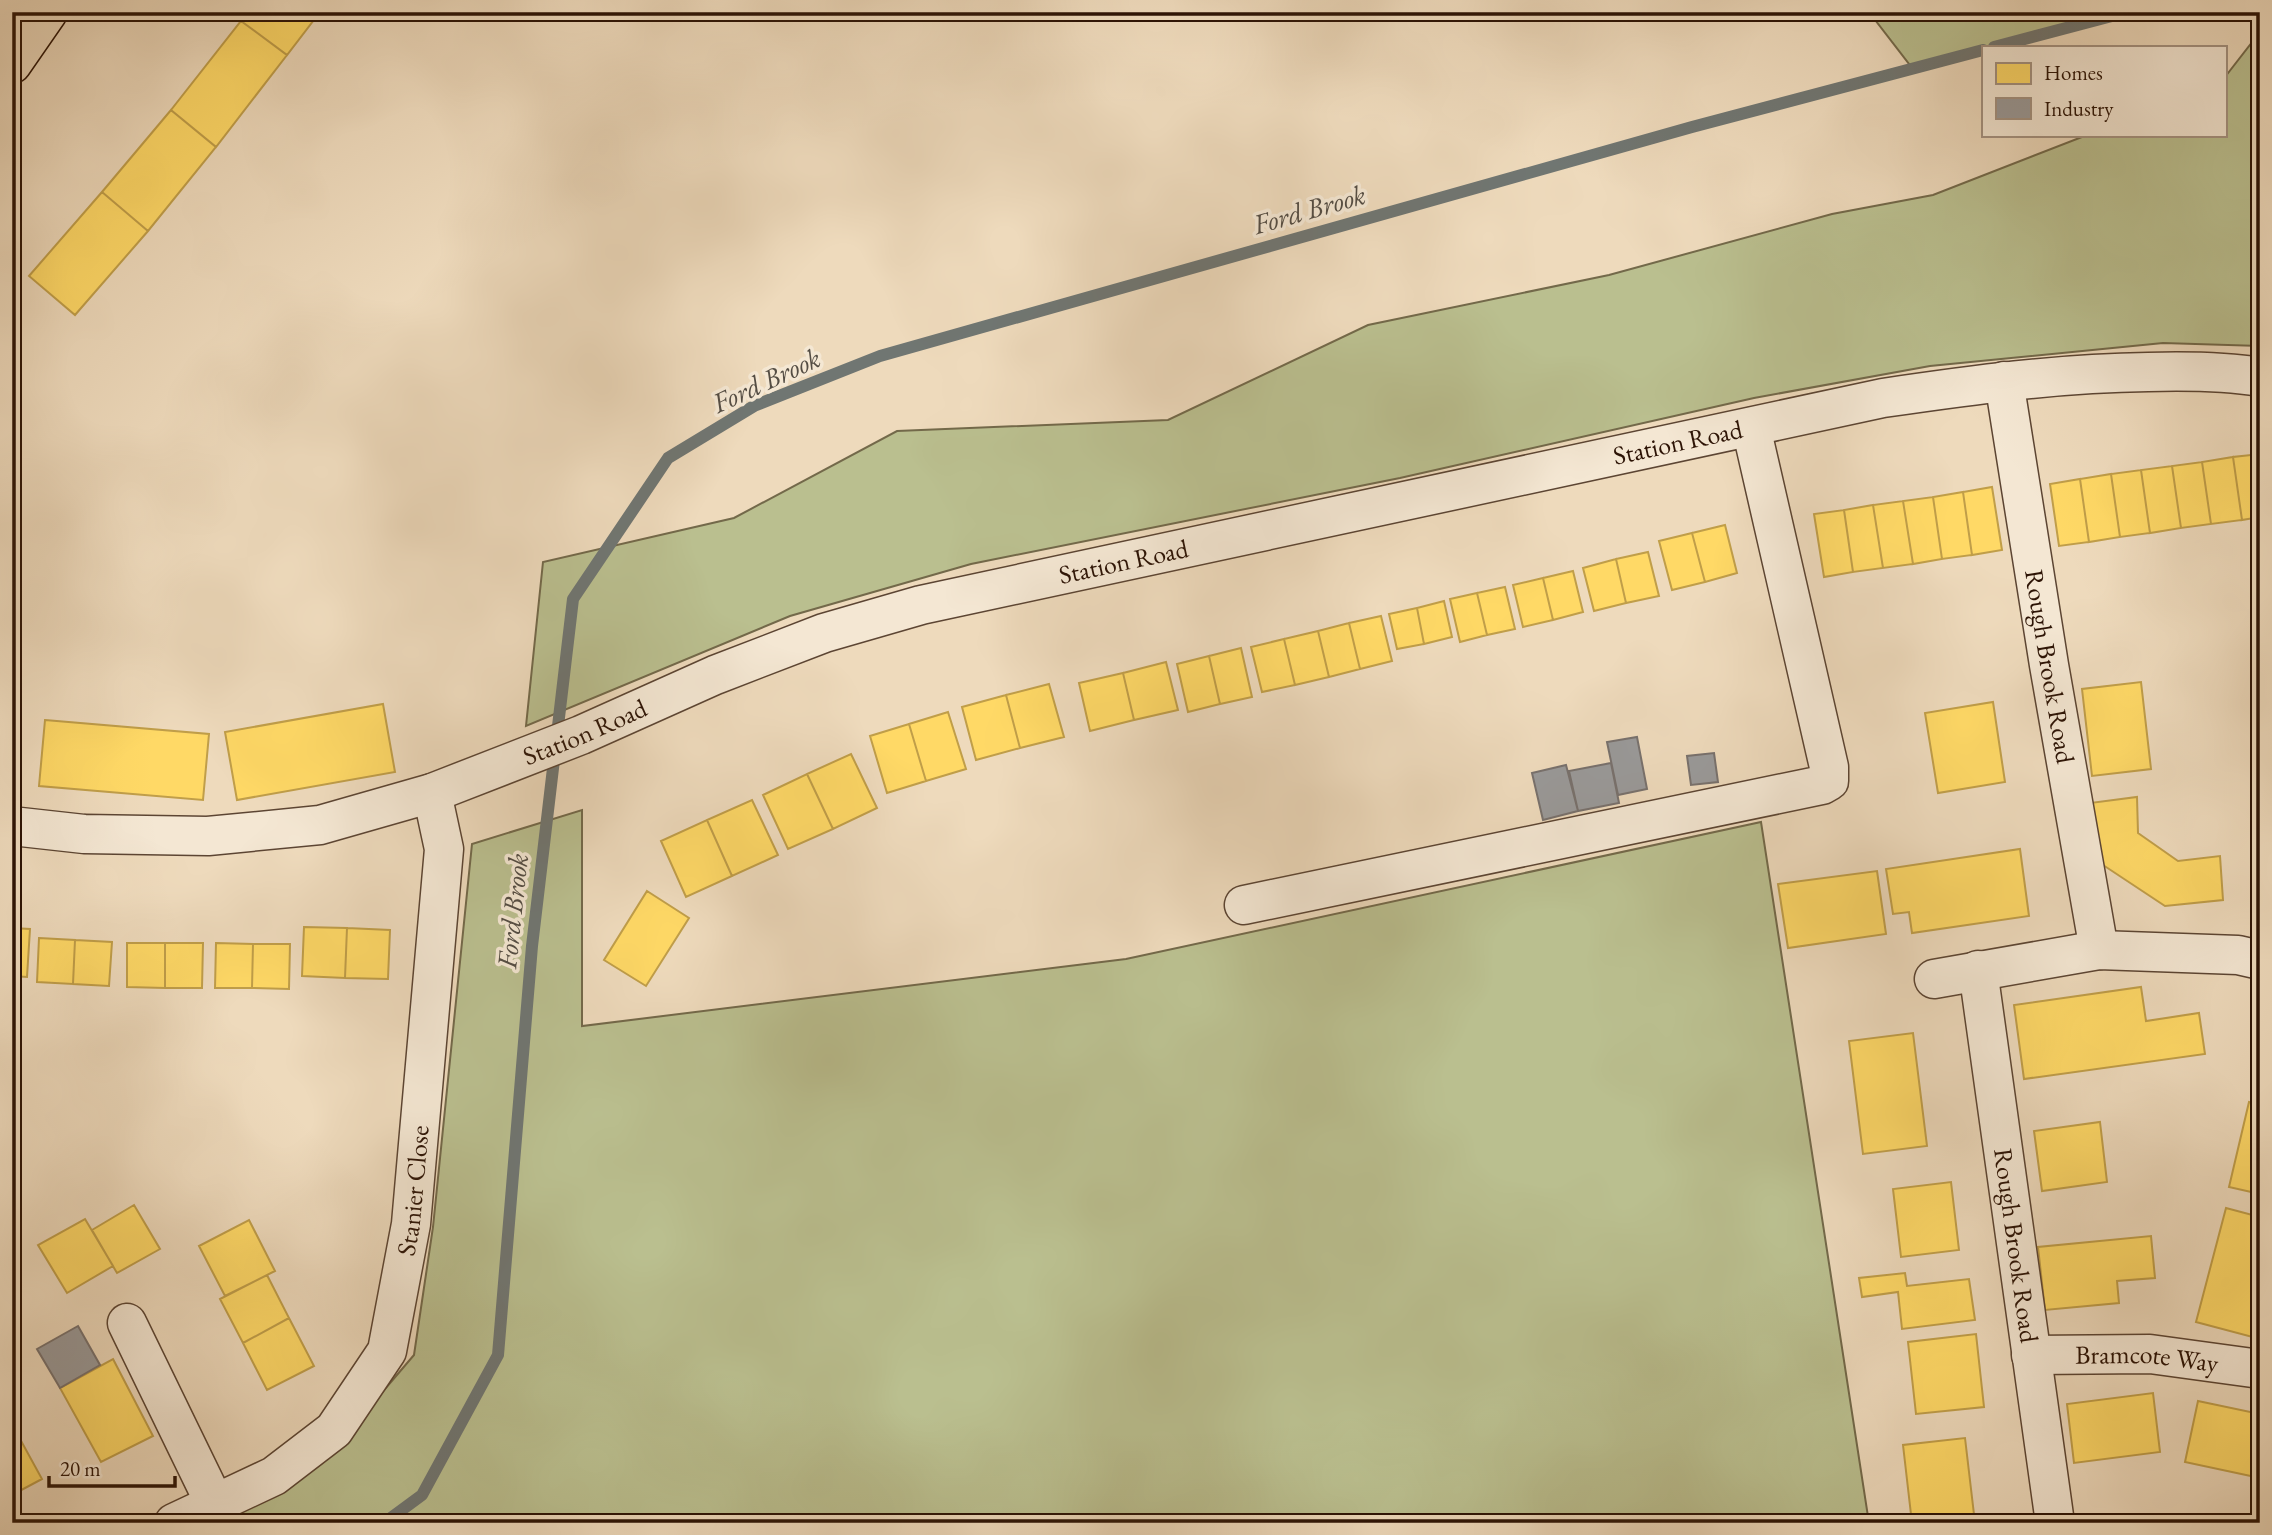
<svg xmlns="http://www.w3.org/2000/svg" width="2272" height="1535" font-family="'EB Garamond',serif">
<rect width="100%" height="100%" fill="#eedabc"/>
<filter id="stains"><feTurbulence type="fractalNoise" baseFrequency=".00286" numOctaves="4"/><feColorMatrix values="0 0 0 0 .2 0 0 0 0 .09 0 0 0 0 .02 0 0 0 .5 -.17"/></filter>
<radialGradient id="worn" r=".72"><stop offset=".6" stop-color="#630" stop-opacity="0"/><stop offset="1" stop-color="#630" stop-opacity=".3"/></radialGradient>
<!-- green -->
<path fill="#babf8f" stroke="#73694a" stroke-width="2" d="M1869,12H2127L1994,47H1983V50L1913,69Z
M2260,32V346L2163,343L1930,366L1754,398L1400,478L971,564L790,616L526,726L543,562L734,518L897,431L1168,420L1368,325L1609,275L1832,214L1933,195L2087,135H2225V77Z
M582,810V1026L1126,959L1761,822L1869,1523H219L321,1464L414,1355L433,1227L472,844Z"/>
<!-- homes -->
<path fill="#ffd966" stroke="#c09e49" stroke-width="2" d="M241,12H320L287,55L241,21L237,17Z
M241,21L287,55L216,147L171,110Z
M171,110L216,147L148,231L102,192Z
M102,192L148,231L75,315L29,276Z
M2260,454V517L2242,520L2233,457Z
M2233,457L2242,520L2211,524L2202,462Z
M2202,462L2211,524L2181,528L2172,466Z
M2172,466L2181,528L2150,533L2141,470Z
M2141,470L2150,533L2120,537L2111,474Z
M2111,474L2120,537L2089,542L2080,479Z
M2080,479L2089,542L2059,546L2050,484Z
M1992,487L2002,550L1972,555L1963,492Z
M1963,492L1972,555L1942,559L1933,497Z
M1933,497L1942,559L1913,564L1903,501Z
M1903,501L1913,564L1883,568L1873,505Z
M1873,505L1883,568L1853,572L1844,510Z
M1844,510L1853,572L1824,577L1814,514Z
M1725,525L1737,573L1705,582L1692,533Z
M1692,533L1705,582L1672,590L1659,541Z
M1648,552L1659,596L1626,603L1616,559Z
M1616,559L1626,603L1594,611L1583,568Z
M1573,571L1583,612L1553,620L1543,578Z
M1543,578L1553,620L1523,627L1513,585Z
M1505,587L1515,629L1487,635L1477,593Z
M1477,593L1487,635L1460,642L1450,599Z
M1444,601L1452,637L1424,644L1417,608Z
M1417,608L1424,644L1397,649L1389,614Z
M1381,616L1392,661L1360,669L1349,623Z
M1349,623L1360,669L1329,677L1318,631Z
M1318,631L1329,677L1295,685L1284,639Z
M1284,639L1295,685L1262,692L1251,647Z
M1241,648L1252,697L1220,704L1209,656Z
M1209,656L1220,704L1188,712L1177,664Z
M1166,662L1178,710L1134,720L1123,673Z
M1123,673L1134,720L1090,731L1079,683Z
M2141,682L2151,769L2092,776L2082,689Z
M1049,684L1064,737L1020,748L1006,695Z
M1006,695L1020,748L976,760L962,707Z
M1993,702L2005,782L1938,793L1925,713Z
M383,704L395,772L237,800L225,732Z
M948,712L966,769L926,781L909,724Z
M45,720L209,734L203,800L39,786Z
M909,724L926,781L887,793L870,736Z
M851,754L877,808L833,829L807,774Z
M807,774L833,829L788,849L763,795Z
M2137,797L2138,833L2178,861L2220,856L2223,900L2165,906L2103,865L2090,803Z
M752,800L778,855L732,876L707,820Z
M707,820L732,876L686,897L661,841Z
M2020,849L2029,916L1912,933L1909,912L1893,914L1886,869Z
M1877,871L1886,934L1788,948L1778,884Z
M647,891L689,918L646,986L604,960Z
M304,927L347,928L345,978L302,976Z
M12,928L30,929L27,977L12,976Z
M347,928L390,930L388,979L345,978Z
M39,938L75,940L73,984L37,982Z
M75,940L112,942L109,986L73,984Z
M127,943H165V988L127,987Z
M165,943H203L202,988H165Z
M216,943L253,944L252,988H215Z
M253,944H290L289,989L252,988Z
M2141,987L2146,1021L2199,1013L2205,1054L2024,1079L2014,1005Z
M1913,1033L1927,1146L1863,1154L1849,1041Z
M2260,1048V1075L2254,1074Z
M2249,1102L2260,1104V1194L2229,1187Z
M2100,1122L2107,1182L2042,1191L2034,1131Z
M1951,1182L1959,1250L1901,1257L1893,1189Z
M134,1205L160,1249L117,1273L92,1230Z
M2226,1208L2260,1217V1339L2196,1322Z
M85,1219L113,1266L67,1293L38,1245Z
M249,1220L275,1271L225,1296L199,1246Z
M2151,1236L2155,1278L2117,1281L2119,1303L2045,1310L2038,1247Z
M1905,1273L1907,1286L1969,1279L1975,1320L1902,1329L1898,1292L1862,1297L1859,1278Z
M267,1275L289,1318L243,1343L220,1299Z
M289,1318L314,1366L267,1390L243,1343Z
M1976,1334L1984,1407L1916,1414L1908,1342Z
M113,1359L153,1436L101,1462L60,1388Z
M2153,1393L2160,1452L2074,1463L2067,1404Z
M2198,1401L2260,1414V1478L2185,1462Z
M14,1428L42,1479L12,1495V1429Z
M1965,1438L1975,1523H1912L1903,1445Z"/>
<!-- industry -->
<path fill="#999" stroke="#78716d" stroke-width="2" d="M1637,737L1647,789L1618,795L1607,742Z
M1714,753L1718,782L1691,785L1687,756Z
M1611,763L1619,803L1578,811L1569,771Z
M1566,765L1578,811L1543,820L1532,773Z
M78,1326L100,1365L60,1388L37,1349Z"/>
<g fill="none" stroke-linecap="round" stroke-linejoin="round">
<!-- stream -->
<path stroke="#707672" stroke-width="12" d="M1994,47L2127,12
M384,1523L422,1495L498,1355L532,946L573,599L668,458L754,406L880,356L1692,127L1983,50"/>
<defs>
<g id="minor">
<path id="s1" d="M2004,381L2049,665L2099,950"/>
<path id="s2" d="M12,826L84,834L208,836L320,825L432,793L581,735L715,675L824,633L921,605L1883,398C1972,385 2059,373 2148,372C2186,371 2223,371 2260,377"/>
<path d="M1244,905L1822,785L1829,781V767L1751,427"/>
<path id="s3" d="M1978,970L2055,1523"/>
<path d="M1934,979L2099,950L2238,955L2260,960"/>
<path d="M127,1323L215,1504"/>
<path id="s4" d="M2031,1355L2150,1354L2260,1369"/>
<path id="s5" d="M174,1523L274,1476L334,1430L387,1351L411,1224L444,849L432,793"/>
</g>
<path id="highway" d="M12,64L48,12"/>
</defs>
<!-- minor casing -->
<use href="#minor" stroke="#5c4533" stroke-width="41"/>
<!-- highway casing -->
<use href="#highway" stroke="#2c1305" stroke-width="41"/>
<!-- minor -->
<use href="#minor" stroke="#f4e7d3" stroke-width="38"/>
<!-- highway -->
<use href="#highway" stroke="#eedabc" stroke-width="38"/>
</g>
<g text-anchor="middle" stroke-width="7" stroke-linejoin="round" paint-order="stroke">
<!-- street labels -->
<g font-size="26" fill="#2c1305" stroke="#f4e7d3">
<text dy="9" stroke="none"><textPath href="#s2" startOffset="1724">Station Road</textPath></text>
<text dy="9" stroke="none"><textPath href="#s2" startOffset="1157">Station Road</textPath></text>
<text dy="9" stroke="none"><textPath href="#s1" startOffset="289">Rough Brook Road</textPath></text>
<text dy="9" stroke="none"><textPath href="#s2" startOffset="590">Station Road</textPath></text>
<text dy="9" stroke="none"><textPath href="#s5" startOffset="444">Stanier Close</textPath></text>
<text dy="9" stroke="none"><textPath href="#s3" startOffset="278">Rough Brook Road</textPath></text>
<text dy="9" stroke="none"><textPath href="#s4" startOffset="116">Bramcote Way</textPath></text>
</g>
<!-- water labels -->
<g font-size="28" font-style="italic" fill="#544d44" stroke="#f4e7d3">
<text transform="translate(1309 209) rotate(-16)" y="10">Ford Brook</text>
<text transform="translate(766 380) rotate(-25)" y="10">Ford Brook</text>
<text transform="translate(512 911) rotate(-84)" y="10">Ford Brook</text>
</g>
</g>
<!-- margin -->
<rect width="2272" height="1535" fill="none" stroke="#eedabc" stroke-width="42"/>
<rect x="14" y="14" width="2244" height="1507" fill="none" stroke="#2c1305" stroke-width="3.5"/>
<rect x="21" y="21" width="2230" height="1493" fill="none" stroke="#2c1305" stroke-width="2"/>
<!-- legend -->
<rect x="1982" y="46" width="245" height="91" fill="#f4e7d3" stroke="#a49281" stroke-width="2"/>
<rect x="1996" y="63" width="35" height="21" fill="#ffd966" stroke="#a49281" stroke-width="2"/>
<text x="2044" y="80" font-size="21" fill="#2c1305">Homes</text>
<rect x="1996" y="98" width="35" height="21" fill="#999999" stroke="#a49281" stroke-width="2"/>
<text x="2044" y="116" font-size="21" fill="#2c1305">Industry</text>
<!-- scale -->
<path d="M49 1476v10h126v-10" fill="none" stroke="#2c1305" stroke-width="3.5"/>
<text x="60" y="1476" font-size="21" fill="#2c1305" stroke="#f4e7d3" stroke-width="5" paint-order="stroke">20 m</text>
<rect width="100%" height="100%" filter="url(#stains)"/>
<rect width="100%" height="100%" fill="url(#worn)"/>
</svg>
